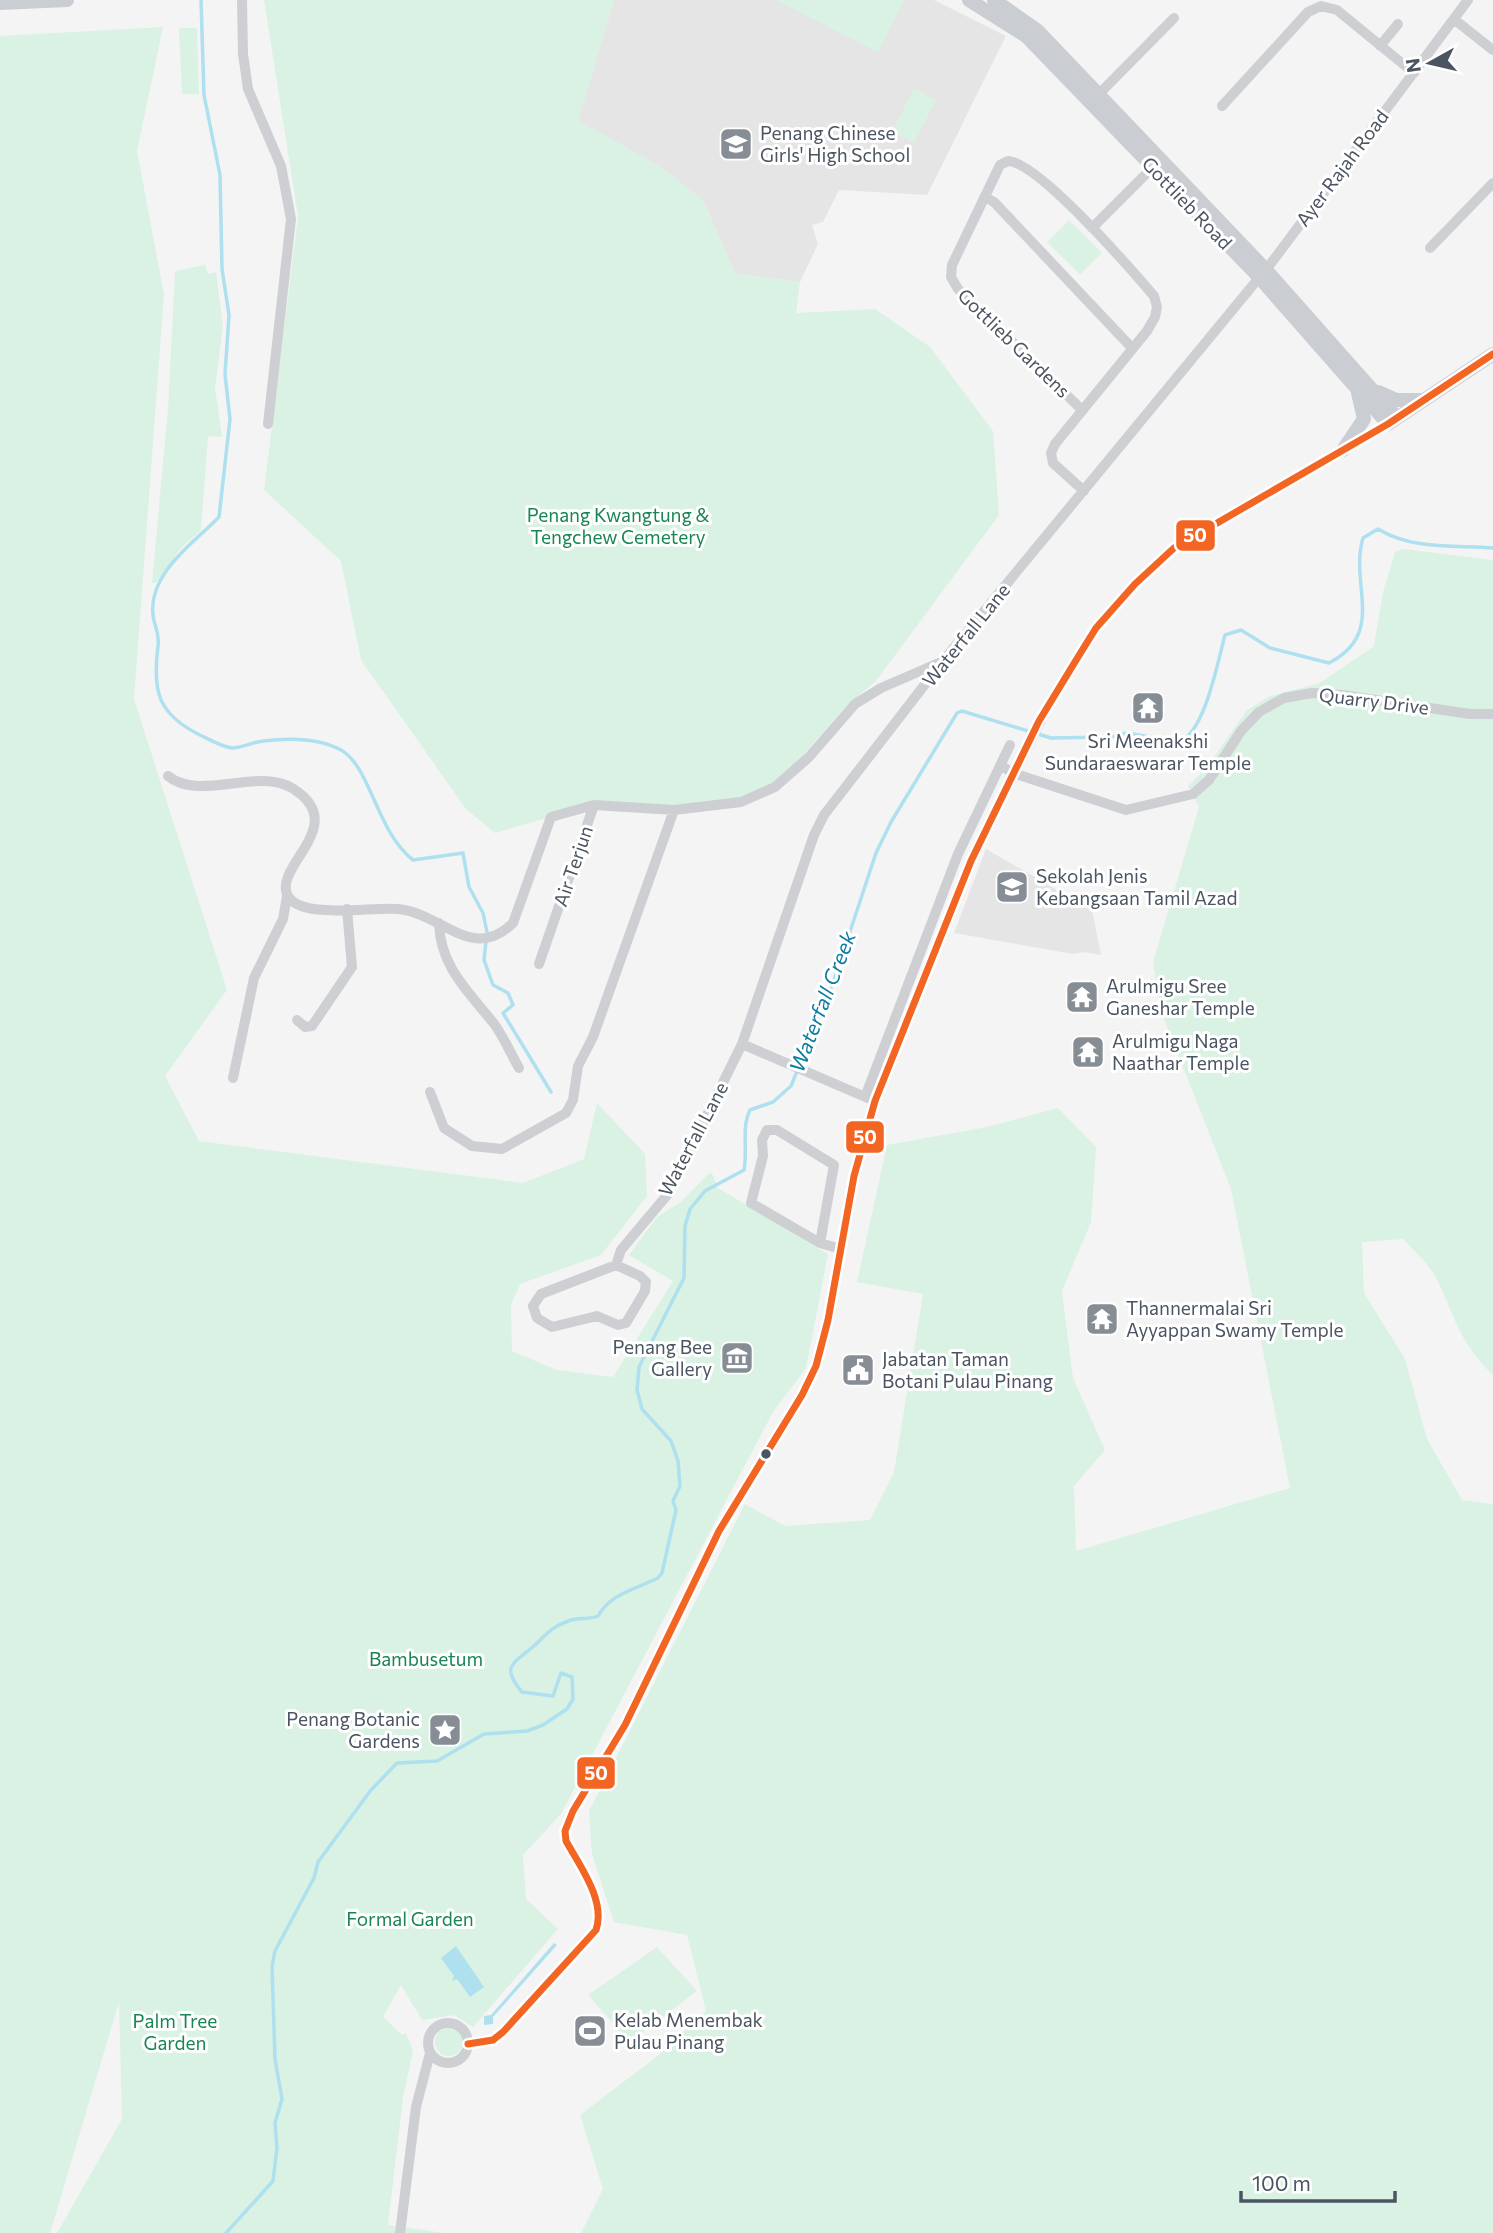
<svg xmlns="http://www.w3.org/2000/svg" width="1493" height="2233" font-family="Commissioner,sans-serif">
<rect width="100%" height="100%" fill="#f4f4f4"/>
<!-- education -->
<path fill="#e6e5e6" d="M614,0H934L1006,36L927,195L839,190L823,222L812,225L818,244L800,282L735,274L703,200L578,120Z
M986,849L1092,910L1101,955L1084,952L1073,954L954,933Z"/>
<!-- green -->
<path fill="#d9f2e4" d="M264,0H614L578,120L661,167L703,200L735,273L800,282L796,313L875,309L930,347L993,431L999,515L876,681L845,707L786,775L748,802L682,812L599,803L495,833L466,809L361,660L341,561L264,490L298,216Z
M776,0H904L878,52Z
M163,27L137,151L164,294L134,699L227,990L165,1076L199,1141L523,1183L584,1159L597,1103L645,1154L647,1196L601,1255L520,1284L511,1305L512,1351L557,1370L613,1377L673,1281L629,1255L657,1217L682,1201L707,1175L712,1173L718,1188L828,1254L806,1368L773,1412L561,1814L523,1855L526,1899L558,1929L473,2027L454,2015L422,2020L401,1985L383,2017L402,2035L406,2033L413,2051L403,2097L388,2225L444,2233H57L122,2119L119,2002L50,2233H0V36Z
M179,28H197L199,94H182Z
M914,88L936,100L914,143L892,132Z
M1069,220L1102,253L1080,275L1047,242Z
M205,265L208,274L216,272L223,326L215,388L222,437L208,436L201,530L181,548L156,583H152L168,409L175,271Z
M1404,549L1493,560V1375C1456,1338 1457,1319 1435,1276C1428,1263 1413,1250 1403,1239L1362,1242L1364,1293L1405,1359L1427,1439L1462,1500L1493,1504V2233H581L603,2189L580,2115L659,2055L706,2011L687,1935L614,1922L592,1854L589,1811L745,1504L785,1526L870,1520L894,1472L923,1294L857,1282L887,1145L987,1127L1058,1108L1096,1147L1091,1222L1062,1291L1073,1378L1105,1450L1074,1486L1076,1551L1290,1488L1231,1189L1161,1011L1153,962L1199,807L1188,786L1206,768L1247,710L1270,696L1320,683L1374,646L1383,592L1395,552Z
M657,1947L697,1991L630,2042L588,1995Z
M435 2042a14 14 0 1 1 28 0a14 14 0 1 1-28 0Z"/>
<!-- water -->
<path fill="#aee0ef" d="M554,1943L557,1945L493,2017V2024L484,2025V2016L491,2015Z
M456,1946L484,1987L470,1997L457,1979L452,1981L454,1976L441,1958Z"/>
<g fill="none" stroke-linecap="round" stroke-linejoin="round">
<!-- stream -->
<path stroke="#aee0ef" stroke-width="3.5" d="M201,0L204,95L220,175L222,269L229,315L225,374L230,419L219,517C194,543 148,573 153,615C154,626 160,633 158,646C152,692 158,715 202,736C210,740 223,747 232,748C242,748 253,742 263,741C288,738 319,738 341,750C371,767 376,831 413,860L463,853L469,887L483,913L487,932L484,960L493,985L508,993L513,1005L503,1013L551,1092
M226,2233L273,2181L277,2148L275,2123L282,2099L275,2059L272,1966L275,1951L314,1878L318,1862L371,1790L397,1763L437,1761L484,1734L527,1731L543,1725L567,1709L573,1699L572,1677L561,1673L553,1696L522,1692C499,1665 515,1663 535,1645C549,1632 551,1627 571,1620C581,1617 589,1620 598,1616C611,1593 636,1589 658,1578L662,1573L676,1510L673,1501L680,1486L678,1461L671,1441L642,1409L637,1390L639,1367L684,1278L685,1226L690,1209L705,1191L744,1170C748,1150 741,1128 750,1110L773,1102L791,1086L834,980L876,853L891,822L957,713L962,711L1051,738L1111,737L1127,733L1179,742C1205,733 1218,660 1225,635L1241,630L1270,648L1329,663C1387,633 1349,585 1363,538L1378,529C1412,550 1454,545 1493,548"/>
<!-- minor -->
<path stroke="#cecfd2" stroke-width="10" d="M242,0L243,54L248,89L281,166L291,219L268,424
M1455,20L1493,50
M1380,46L1398,24
M1098,95L1174,18
M1222,106L1308,12L1321,6L1337,10L1414,73
M985,197L994,202L1132,348
M1092,228L1157,163
M1430,248L1493,183
M1082,410L958,289L951,277L952,265L1000,165L1008,161C1038,162 1131,269 1154,296L1157,307L1155,317L1147,331L1055,444L1051,453L1053,463L1084,491
M1000,765L1013,773L1126,810L1193,794L1209,780L1241,731L1259,712L1284,698L1312,693L1342,695L1470,714H1493
M168,776C200,802 258,767 292,788C351,824 275,865 287,894C298,921 372,906 398,909C442,913 472,963 513,923L551,817L594,805L674,810L741,802L775,787L809,757L855,704L881,688L941,662
M439,923C440,967 469,992 495,1025C504,1038 511,1054 519,1068
M539,964L594,805
M297,1020L305,1027L312,1026L352,967L347,909
M742,1044L870,1099
M233,1078L254,978L283,919L287,896
M430,1092L444,1128L472,1146L502,1149L566,1113L573,1100L578,1066L593,1037L674,810
M865,1097L958,854L1010,745
M820,1243L751,1203L763,1156L762,1140L767,1130H777L834,1165L820,1243L841,1249
M616,1265L621,1250L668,1194L742,1044L814,835L824,815L943,661L1272,262L1468,0
M616,1265L640,1276L646,1282L645,1291L626,1323L618,1325L597,1316L552,1327L537,1318L533,1306L541,1294Z
M428 2043a20 20 0 1 1 40 0a20 20 0 1 1-40 0Z
M468,2044L493,2040L503,2032L596,1930C606,1901 580,1866 566,1841L565,1831L573,1811L625,1725L719,1531L802,1395L816,1366L828,1320L854,1176L875,1101L971,861L1050,702L1096,628L1135,584L1174,548L1388,424
M400,2233L416,2107L430,2053"/>
<!-- major -->
<path stroke="#cacdd1" stroke-width="14" d="M969,0L1026,36L1259,277L1388,424L1493,354
M994,0L1038,31L1265,269L1397,418
M0,3L67,0
M1378,392L1396,400H1422
M1343,450L1364,419L1358,393"/>
<defs>
<path id="bus-1" d="M468,2044L493,2040L503,2032L596,1930C606,1901 580,1866 566,1841L565,1831L573,1811L625,1725L719,1531L802,1395L816,1366L828,1320L854,1176L875,1101L971,861L1039,721L1078,657L1096,628L1135,584L1174,548L1388,424L1493,354"/>
</defs>
<!-- bus-1 casing -->
<use href="#bus-1" stroke="#fff" stroke-width="12"/>
<!-- bus-1 -->
<use href="#bus-1" stroke="#f26522" stroke-width="7"/>
</g>
<!-- icons -->
<defs>
<symbol id="school-square" viewBox="-11 -11 22 22"><rect x="-9" y="-9" width="18" height="18" rx="4" fill="#868d94" stroke="#fff"/><path d="M0-5L7-2L0 1L-7-2ZM-4 1L0 2.5L4 1V4Q0 6-4 4Z" fill="#fff"/></symbol>
<symbol id="temple-square" viewBox="-11 -11 22 22"><rect x="-9" y="-9" width="18" height="18" rx="4" fill="#868d94" stroke="#fff"/><path d="M0-6L5-2H3V0L6.5 2.5H4V6H1.5V3h-3V6H-4V2.5H-6.5L-3 0V-2H-5Z" fill="#fff"/></symbol>
<symbol id="museum-square" viewBox="-11 -11 22 22"><rect x="-9" y="-9" width="18" height="18" rx="4" fill="#868d94" stroke="#fff"/><path d="M0-6L6-3V-2H-6V-3ZM-5-1h2V3h-2ZM-1-1h2V3h-2ZM3-1h2V3H3ZM-6 4H6V6H-6Z" fill="#fff"/></symbol>
<symbol id="civic-square" viewBox="-11 -11 22 22"><rect x="-9" y="-9" width="18" height="18" rx="4" fill="#868d94" stroke="#fff"/><path d="M-.6-6.5H3V-4.5H.6V-3L4-1V1h2V6H-6V1h2V-1L-.6-3ZM-1.2 2.5V6h2.4V2.5Z" fill="#fff"/></symbol>
<symbol id="sight-square" viewBox="-11 -11 22 22"><rect x="-9" y="-9" width="18" height="18" rx="4" fill="#868d94" stroke="#fff"/><path d="M0-6L1.8-2.2L6-1.7L2.9 1.2L3.7 5.4L0 3.3L-3.7 5.4L-2.9 1.2L-6-1.7L-1.8-2.2Z" fill="#fff"/></symbol>
<symbol id="stadium-square" viewBox="-11 -11 22 22"><rect x="-9" y="-9" width="18" height="18" rx="4" fill="#868d94" stroke="#fff"/><path d="M0-5a6.5 5 0 1 0 0 10a6.5 5 0 1 0 0-10ZM-3.5-1.8h7v3.6h-7Z" fill="#fff"/></symbol>
</defs>
<g fill-rule="evenodd">
<use href="#school-square" x="717" y="125" width="38" height="38"/>
<use href="#temple-square" x="1129" y="689" width="38" height="38"/>
<use href="#school-square" x="993" y="868" width="38" height="38"/>
<use href="#temple-square" x="1063" y="978" width="38" height="38"/>
<use href="#temple-square" x="1069" y="1033" width="38" height="38"/>
<use href="#temple-square" x="1083" y="1300" width="38" height="38"/>
<use href="#museum-square" x="718" y="1339" width="38" height="38"/>
<use href="#civic-square" x="839" y="1351" width="38" height="38"/>
<use href="#sight-square" x="426" y="1711" width="38" height="38"/>
<use href="#stadium-square" x="571" y="2012" width="38" height="38"/>
</g>
<!-- markers -->
<circle fill="#4a5561" stroke="#fff" stroke-width="2.5" cx="766" cy="1454" r="6"/>
<g text-anchor="middle" stroke-width="6" stroke-linejoin="round" paint-order="stroke">
<!-- poi labels -->
<g font-size="19" fill="#4a5561" stroke="#fff" text-anchor="start">
<text x="760" y="140">Penang Chinese<tspan x="760" dy="22">Girls' High School</tspan></text>
<text x="1148" y="748" text-anchor="middle">Sri Meenakshi<tspan x="1148" dy="22">Sundaraeswarar Temple</tspan></text>
<text x="1036" y="883">Sekolah Jenis<tspan x="1036" dy="22">Kebangsaan Tamil Azad</tspan></text>
<text x="1106" y="993">Arulmigu Sree<tspan x="1106" dy="22">Ganeshar Temple</tspan></text>
<text x="1112" y="1048">Arulmigu Naga<tspan x="1112" dy="22">Naathar Temple</tspan></text>
<text x="1126" y="1315">Thannermalai Sri<tspan x="1126" dy="22">Ayyappan Swamy Temple</tspan></text>
<text x="712" y="1354" text-anchor="end">Penang Bee<tspan x="712" dy="22">Gallery</tspan></text>
<text x="882" y="1366">Jabatan Taman<tspan x="882" dy="22">Botani Pulau Pinang</tspan></text>
<text x="420" y="1726" text-anchor="end">Penang Botanic<tspan x="420" dy="22">Gardens</tspan></text>
<text x="614" y="2027">Kelab Menembak<tspan x="614" dy="22">Pulau Pinang</tspan></text>
</g>
<!-- street labels -->
<g font-size="19" fill="#4a5561" stroke="#fff">
<text transform="translate(1342 168) rotate(-53)" y="7">Ayer Rajah Road</text>
<text transform="translate(1187 203) rotate(46)" y="7">Gottlieb Road</text>
<text transform="translate(1014 343) rotate(44)" y="7">Gottlieb Gardens</text>
<text transform="translate(966 635) rotate(-51)" y="7">Waterfall Lane</text>
<text transform="translate(1374 701) rotate(7)" y="7">Quarry Drive</text>
<text transform="translate(573 866) rotate(-71)" y="7">Air Terjun</text>
<text transform="translate(693 1139) rotate(-62)" y="7">Waterfall Lane</text>
</g>
<!-- park labels -->
<g font-size="19" fill="#188552" stroke="#fff">
<text x="618" y="522">Penang Kwangtung &amp;<tspan x="618" dy="22">Tengchew Cemetery</tspan></text>
<text x="426" y="1666">Bambusetum</text>
<text x="410" y="1926">Formal Garden</text>
<text x="175" y="2028">Palm Tree<tspan x="175" dy="22">Garden</tspan></text>
</g>
<!-- water labels -->
<g font-size="21" font-style="italic" fill="#0c7da2" stroke="#fff">
<text transform="translate(823 1002) rotate(-69)" y="7">Waterfall Creek</text>
</g>
</g>
<g stroke="#fff" stroke-width="2.5">
<rect x="1175" y="519" width="41" height="33" rx="7" fill="#f26522"/>
<rect x="845" y="1120" width="40" height="34" rx="7" fill="#f26522"/>
<rect x="576" y="1756" width="40" height="34" rx="7" fill="#f26522"/>
</g>
<g font-size="19" text-anchor="middle" font-weight="bold" fill="#fff">
<text x="1195" y="542">50</text>
<text x="865" y="1144">50</text>
<text x="596" y="1780">50</text>
</g>
<!-- north arrow -->
<g transform="translate(1430 63) rotate(262)" stroke="#ffffff" stroke-width="5" paint-order="stroke">
<path d="M0-5L12 26L0 18L-12 26Z" fill="#4a5561"/>
<text y="-10" font-size="19" font-weight="bold" text-anchor="middle" fill="#4a5561">N</text>
</g>
<!-- scale -->
<path d="M1241 2191v10h154v-10" fill="none" stroke="#4a5561" stroke-width="3.5"/>
<text x="1252" y="2191" font-size="21" fill="#4a5561" stroke="#ffffff" stroke-width="5" paint-order="stroke">100 m</text>
</svg>
